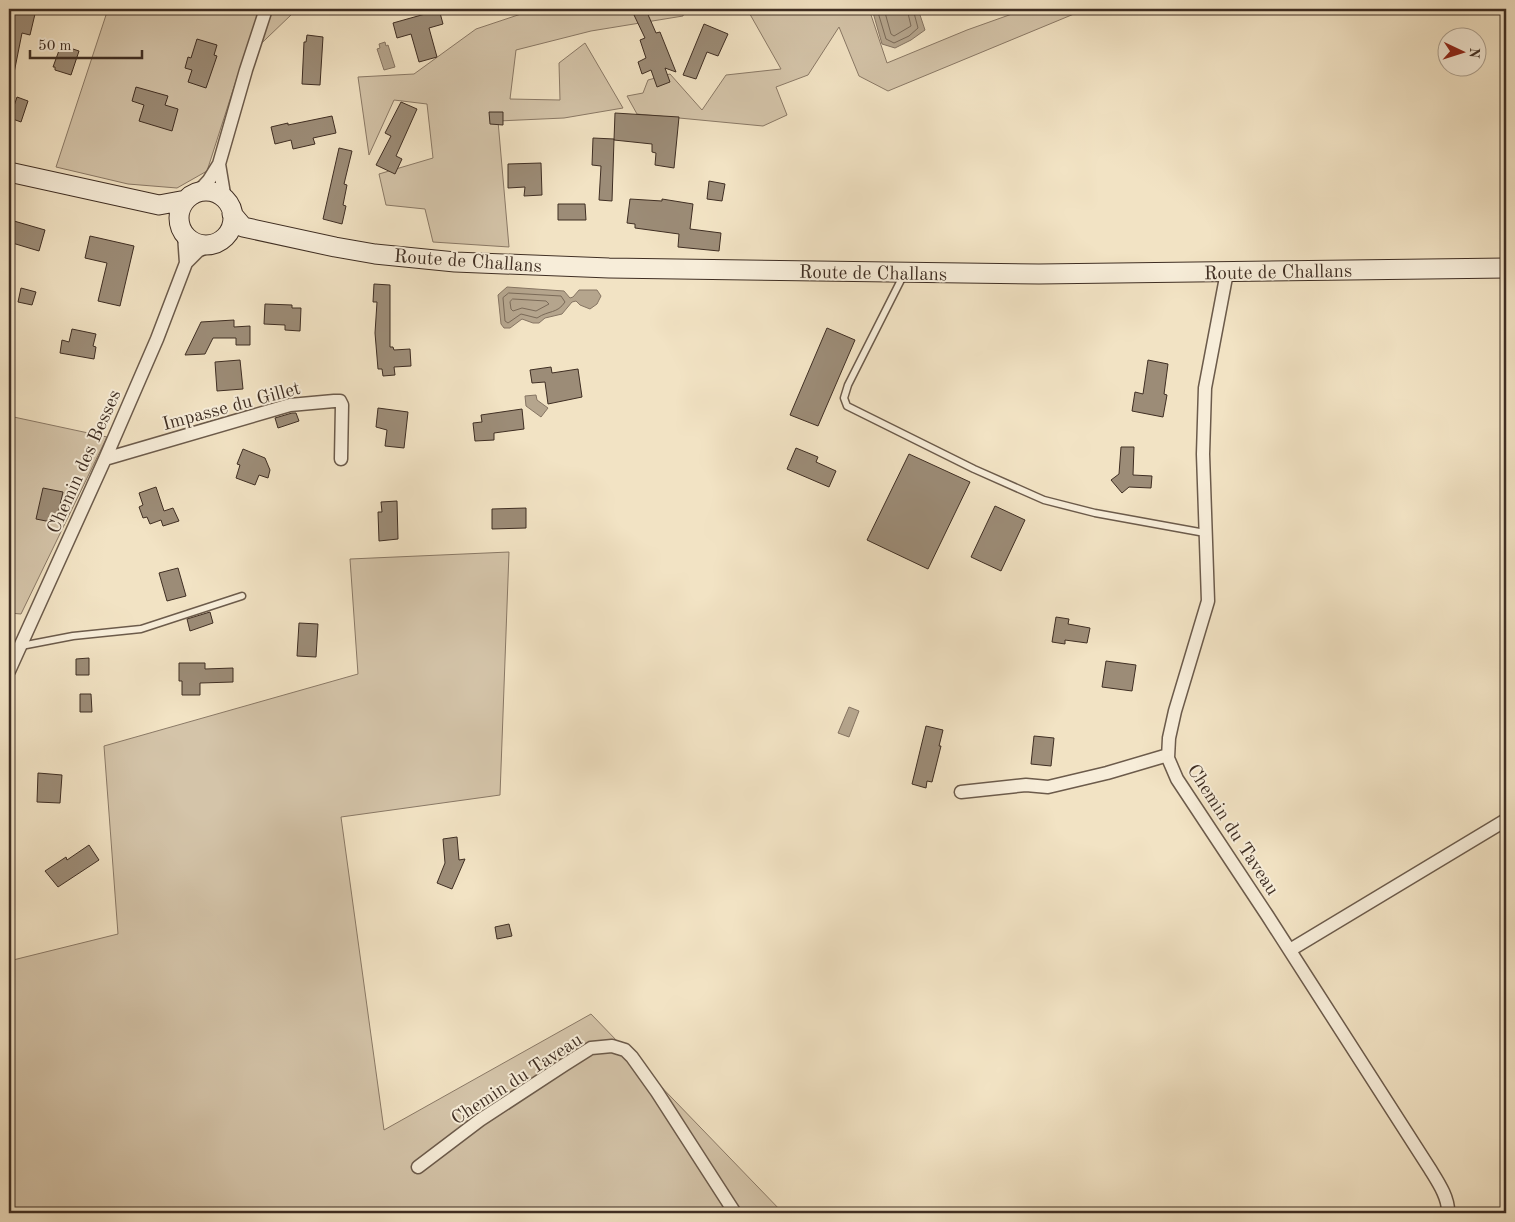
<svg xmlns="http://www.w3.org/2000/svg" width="1515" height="1222" font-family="'Old Standard TT',serif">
<rect width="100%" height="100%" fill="#f2e3c4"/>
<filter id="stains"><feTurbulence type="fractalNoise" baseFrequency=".004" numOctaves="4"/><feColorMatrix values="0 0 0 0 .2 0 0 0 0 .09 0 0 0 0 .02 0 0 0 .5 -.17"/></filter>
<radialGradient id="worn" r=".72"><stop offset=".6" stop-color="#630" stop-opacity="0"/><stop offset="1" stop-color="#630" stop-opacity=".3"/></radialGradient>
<!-- green -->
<path fill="#d4c4a9" stroke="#8a7966" d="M108,9H294L292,14L242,62L207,171L177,188L128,184L56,167Z
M536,9H685L683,16L591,31L516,50L510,99L560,100L559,63L585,43L623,108L564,118L498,121L509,247L433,242L425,209L386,205L379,174L433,158L427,104L394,100L369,155L358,77L414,74L476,29Z
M747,9H869L887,63L967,30L1026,9H1086L888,91L859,76L839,27L808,75L776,87L787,115L763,126L637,114L627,96L643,93L648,80L670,74L702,110L726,75L781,69Z
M9,416L107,437L21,614L9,613Z
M509,552L500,795L341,817L384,1130L591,1014L783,1213H9V961L118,934L104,746L358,674L350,559Z"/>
<!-- water -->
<path fill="#b5a58d" stroke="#867563" d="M872,9H918L925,30L911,40L895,48L882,44Z
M385,42L386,46L388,45L395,67L384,70L377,49L380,48L379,44Z
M507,287L564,291L570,298L573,297L579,290H597L601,296L597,304L590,309L580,305L576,301L572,302L562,314L545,318L539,323H533L522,319L510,328H504L501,324L498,295Z
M536,395L537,400L548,408L541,417L526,406L525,396Z
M849,707L859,711L849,737L838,733Z"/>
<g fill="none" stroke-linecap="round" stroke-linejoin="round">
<!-- shore -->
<path stroke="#7a6a58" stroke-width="1" d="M877,9L886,39L894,43L909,36L918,28L913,9
M884,9L891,34L894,36L911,26L907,9
M509,293L561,296L565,302C557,314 549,310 537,318L521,314L508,323L505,321L503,298Z
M513,299L546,301L549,304L536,311L522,308L513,311L511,309L510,302Z"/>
</g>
<!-- building -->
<path fill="#9c8c77" stroke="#3f2e23" d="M14,9L35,14L30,35L22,33L14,73L9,72V18L12,19Z
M423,9H439L443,24L429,28L437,57L419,62L411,34L397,38L393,23L425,14Z
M646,10L656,33L660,32L676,72L665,68L670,82L657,87L651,70L642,74L638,62L646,58L640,40L645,38L634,15Z
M704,24L728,34L718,56L707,52L696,79L683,75Z
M307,35L323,37L320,85L302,84L304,42H306Z
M197,39L217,45L214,55L217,56L206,88L188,82L192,70L185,68L188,57L191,58Z
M61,45L79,51L71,75L55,70V67H53Z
M136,87L168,96L165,105L178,109L172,131L139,121L144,105L132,101Z
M17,97L28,101L21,122L10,118Z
M401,102L417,109L396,156L402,159L395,174L376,165L391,136L385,133Z
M489,112H503V125L490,124Z
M615,113L679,117L674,168L655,165L656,153L652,152V144L614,140Z
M332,116L336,133L313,138L315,144L293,149L291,140L275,144L271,127L288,123V125Z
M593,138L614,139L612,201L599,200L601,166L592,165Z
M339,148L352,151L344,184L347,185L343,205L346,206L342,224L323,219Z
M541,163L542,195L524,196L525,187L508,188V164Z
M709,181L725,184L722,201L707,199Z
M630,199L662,201V199L693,204L690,229L721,233L719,251L678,247L679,234L635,228V224L627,223Z
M558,204H585L586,220H558Z
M14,221L45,230L39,251L9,242Z
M90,236L134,246L120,306L98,301L107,263L85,258Z
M374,284L390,285V347H393L394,350L410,349L411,366L394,367L395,375L383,376L382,369H378L375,333L377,302H373Z
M21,288L36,292L32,305L18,302Z
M265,304L292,305V308H301L300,331L285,330V325L264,324Z
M234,320V327L250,326V345H236V338H213L205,354L185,355L201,322Z
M827,328L855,340L818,426L790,415Z
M72,329L96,334L93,346L96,347L94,359L60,353L62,340L69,342Z
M240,360L243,389L217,391L215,362Z
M1148,360L1168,364L1164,394L1167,395L1163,417L1132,411L1135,392L1143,394Z
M551,367L552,373L578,369L582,397L548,404L545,382L532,383L530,370Z
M378,408L408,412L404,448L385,446L387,430L376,427Z
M522,409L524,429L494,433V440L475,441L473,423L482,422L481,415Z
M292,413H296L299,421L278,428L275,418Z
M1121,447H1134L1133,475L1152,476L1151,488L1129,487L1122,493L1111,480L1119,474Z
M796,448L818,457L816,462L836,471L829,487L787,469Z
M243,449L265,458L270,470L268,478L259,475L255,485L236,478L240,465L237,464Z
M909,454L970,482L928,569L867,540Z
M156,487L164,511L173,508L179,521L163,526L161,520L150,524L147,517L143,518L139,507L143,505L139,493Z
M43,488L63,492L56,523L36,519Z
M397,501L398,539L379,541L378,512H382L381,502Z
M995,506L1025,520L1001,571L971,557Z
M526,508V528L492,529V509Z
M178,568L186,596L167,601L159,573Z
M210,612L213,623L190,631L187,619Z
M1056,617L1069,619L1068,624L1090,628L1087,643L1065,640V644L1052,642Z
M299,623L318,624L316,657L297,656Z
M89,658V675H76V659Z
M1106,661L1136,665L1132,691L1102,687Z
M179,663H205V669L233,668V682L200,683V695H182V681H179Z
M80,694H91L92,712H80Z
M926,726L943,730L939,746H941L932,782L927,781L926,788L912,784Z
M1034,736L1054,738L1051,766L1031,764Z
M38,773L62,775L60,803L37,802Z
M457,837L459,860L465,859L452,889L437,883L445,863L443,839Z
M89,845L99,860L58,887L45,871L66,857L67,860Z
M509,924L512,936L497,939L495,927Z"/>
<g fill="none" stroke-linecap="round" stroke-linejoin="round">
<defs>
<path id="service" d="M904,274L848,385L844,398L847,406L974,469L1044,500L1095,513L1205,533
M21,646L73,636L141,629L242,596"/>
<path id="minor" d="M219,164L225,200
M198,192L209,180L219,164L246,70L266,9
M186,263L198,251L212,244
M1227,272L1205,388L1203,454L1208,601L1175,711L1169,738L1168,758L1177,779L1267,915L1430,1169C1438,1182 1449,1198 1448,1213
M105,459L290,405L334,401H340L342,405L341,459
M9,671L105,459L157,339L186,263L184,234
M961,792L1026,785L1048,787L1107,773L1168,755
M1290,950L1506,820
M418,1167L480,1120L564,1065L591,1048L612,1046L625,1050L632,1057L657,1092L735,1213"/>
<path id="secondary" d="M9,172L159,205L186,200
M179 218a27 27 0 1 1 54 0a27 27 0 1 1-54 0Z
M232,214L243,227L335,247L375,254L455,262L609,268L1039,274L1506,268"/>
</defs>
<!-- service casing -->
<use href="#service" stroke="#6c5b4b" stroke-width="9"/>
<!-- minor casing -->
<use href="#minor" stroke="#6c5b4b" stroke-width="15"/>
<!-- secondary casing -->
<use href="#secondary" stroke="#3f2e23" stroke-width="21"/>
<!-- service -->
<use href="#service" stroke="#f7edd9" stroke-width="6"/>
<!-- minor -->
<use href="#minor" stroke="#f7edd9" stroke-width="12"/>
<!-- secondary -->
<use href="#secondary" stroke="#f7edd9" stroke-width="19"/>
</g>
<g text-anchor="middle" stroke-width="4" stroke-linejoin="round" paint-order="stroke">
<!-- street labels -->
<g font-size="19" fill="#3f2e23" stroke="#f7edd9">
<text transform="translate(468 260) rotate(4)" y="7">Route de Challans</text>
<text transform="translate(1278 271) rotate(-1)" y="7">Route de Challans</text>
<text transform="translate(873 272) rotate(1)" y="7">Route de Challans</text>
<text transform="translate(231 405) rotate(-15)" y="7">Impasse du Gillet</text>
<text transform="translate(83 461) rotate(-66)" y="7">Chemin des Besses</text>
<text transform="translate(1234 829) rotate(57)" y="7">Chemin du Taveau</text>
<text transform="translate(516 1078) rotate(-33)" y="7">Chemin du Taveau</text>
</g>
</g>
<!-- margin -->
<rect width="1515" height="1222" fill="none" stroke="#f2e3c4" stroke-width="30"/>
<rect x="10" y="10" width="1495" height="1202" fill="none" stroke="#3f2e23" stroke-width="2.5"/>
<rect x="15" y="15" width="1485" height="1192" fill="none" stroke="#3f2e23"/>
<!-- north arrow -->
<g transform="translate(1462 52) rotate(94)"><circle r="24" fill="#f7edd9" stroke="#ada190"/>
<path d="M0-4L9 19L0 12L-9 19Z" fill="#8f2418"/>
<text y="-8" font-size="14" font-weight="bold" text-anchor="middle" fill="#3f2e23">N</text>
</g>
<!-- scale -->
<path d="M30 50v8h112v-8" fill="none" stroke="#3f2e23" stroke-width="2.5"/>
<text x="38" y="50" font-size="15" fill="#3f2e23" stroke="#f7edd9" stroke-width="4" paint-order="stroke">50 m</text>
<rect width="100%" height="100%" filter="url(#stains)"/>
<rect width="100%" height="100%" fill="url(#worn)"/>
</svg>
